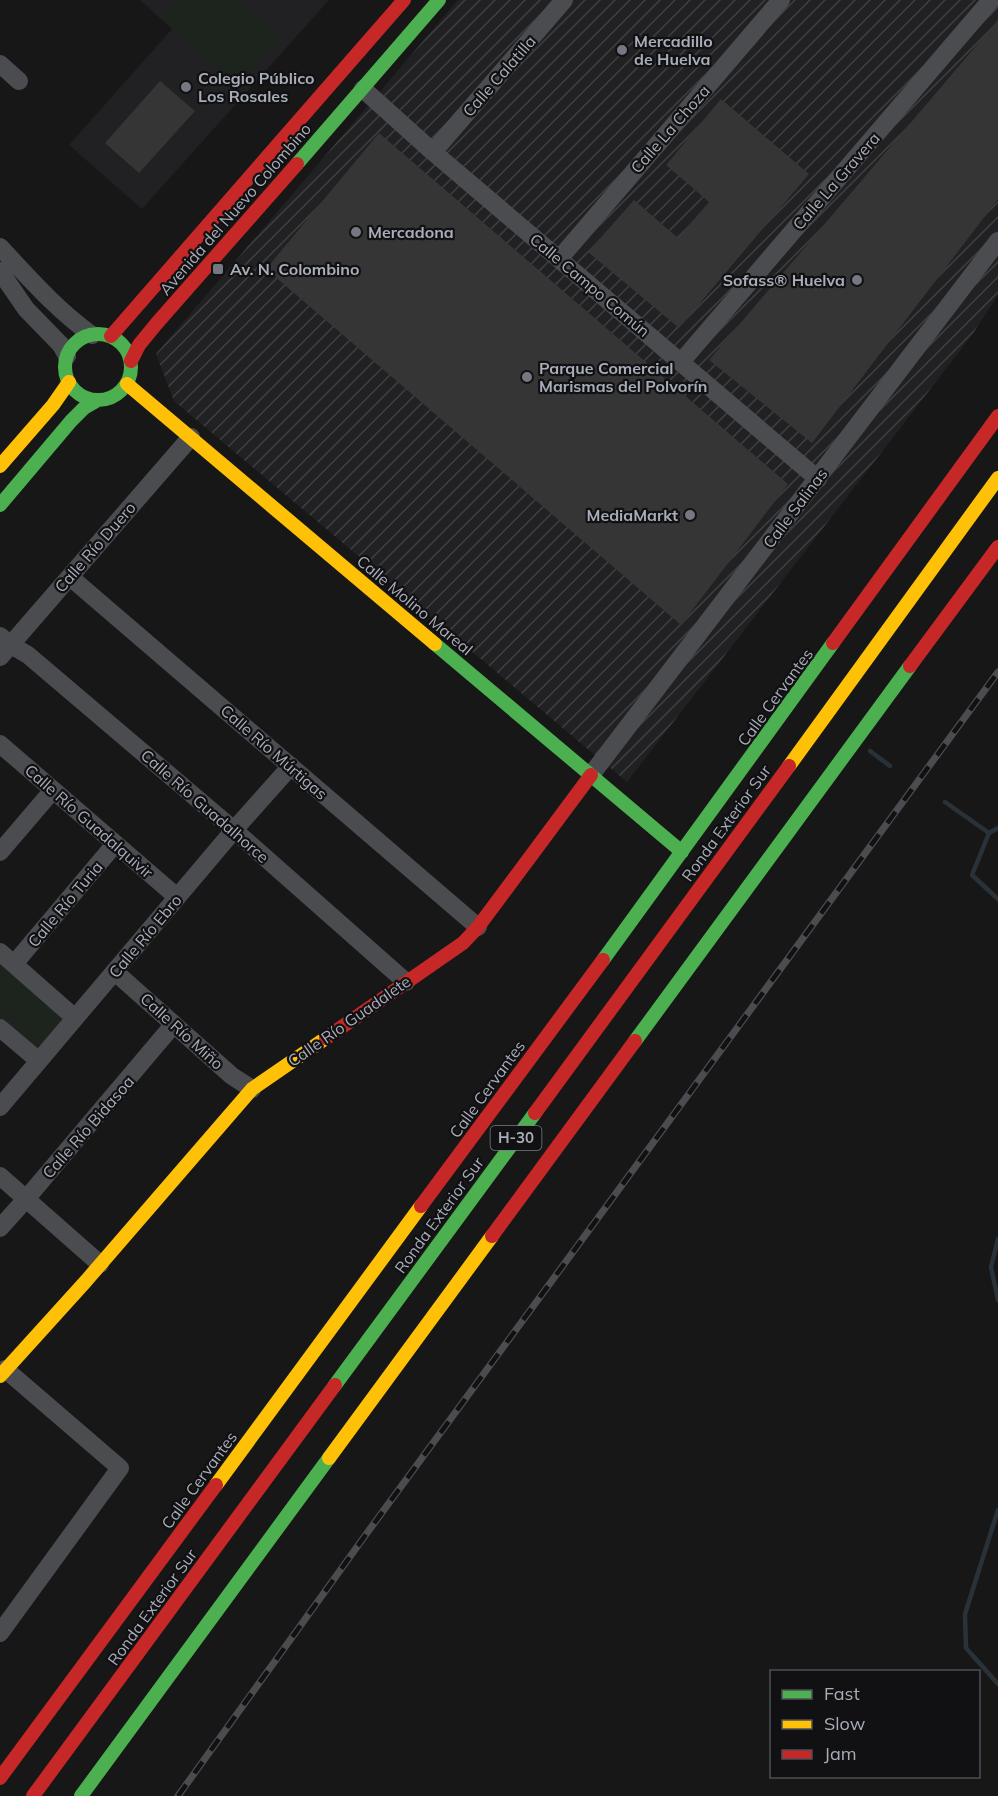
<svg xmlns="http://www.w3.org/2000/svg" width="998" height="1796" font-family="Mulish,sans-serif">
<defs>
<pattern id="industrial-furrows" width="10" height="10" patternUnits="userSpaceOnUse" patternTransform="scale(1.5)"><rect width="10" height="10" fill="#212123"/><path d="M-1 1l2-2M0 10L10 0M9 11l2-2" fill="none" stroke="#3e3f41"/></pattern>
</defs>
<rect width="100%" height="100%" fill="#171717"/>
<!-- built -->
<path fill="#212123" d="M140,0H329L142,209L69,145L172,29Z"/>
<!-- industrial -->
<path fill="url(#industrial-furrows)" d="M458,0H998V295L972,335L627,782L174,401L156,354Z"/>
<!-- park -->
<path fill="#1d241e" d="M178,0H238L280,36L238,85L162,19Z
M0,962L68,1020L39,1053L0,1019Z"/>
<g fill="none" stroke-linecap="round" stroke-linejoin="round">
<!-- stream -->
<path stroke="#2a3239" stroke-width="4.5" d="M870,751L890,766
M945,802L989,833
M998,828L989,833L972,875L998,899
M998,1239L991,1267L998,1300
M998,1510L965,1614L966,1648L998,1684"/>
</g>
<!-- building -->
<path fill="#353536" d="M998,20V199L812,443L709,360Z
M160,81L195,111L139,173L105,143Z
M721,99L809,174L679,328L588,252L634,200L678,238L709,202L666,165Z
M379,133L788,484L681,625L266,269Z"/>
<g fill="none" stroke-linecap="round" stroke-linejoin="round">
<!-- street -->
<path stroke="#4b4c50" stroke-width="18" d="M0,64L19,81
M363,89L433,152L818,479
M433,152L564,0
M0,247C29,278 57,310 92,335
M559,259L781,0
M0,271L26,309L61,345L67,356
M681,362L991,0
M70,577L478,927
M0,636L11,645L28,655L234,830L406,982
M0,657L191,437
M0,744L177,897
M591,775L998,241
M0,852L53,790
M0,952L75,1018
M14,964L115,844
M115,972L232,1076L252,1089
M0,1028L39,1061
M0,1107L234,830L291,766
M0,1176L100,1264
M0,1228L26,1199L174,1024
M0,1633L120,1468L5,1369"/>
<!-- fast -->
<path stroke="#4caf50" stroke-width="14" d="M297,164L439,0
M65 367a33 33 0 1 1 66 0a33 33 0 1 1-66 0Z
M0,505L71,421L84,408L98,400
M435,644L682,852
M603,960L833,643
M635,1041L910,666
M335,1385L535,1113
M81,1796L329,1458"/>
<!-- slow -->
<path stroke="#ffc107" stroke-width="14" d="M127,384L435,644
M0,466L53,405L69,382
M789,766L998,478
M0,1376L86,1281L252,1089L326,1038
M329,1458L492,1236
M216,1485L421,1206"/>
<!-- jam -->
<path stroke="#c62828" stroke-width="14" d="M111,336L404,0
M131,361L139,345L157,323L297,164
M833,643L998,416
M910,666L998,547
M326,1038L463,943L478,927L591,775
M535,1113L789,766
M421,1206L603,960
M492,1236L635,1041
M0,1778L216,1485
M33,1796L335,1385"/>
<defs>
<path id="rail" d="M178,1796L367,1533L998,672"/>
</defs>
<!-- rail casing -->
<use href="#rail" stroke="#4b4c4f" stroke-width="7"/>
<!-- rail -->
<use href="#rail" stroke="#111113" stroke-width="4.5" stroke-dasharray="14" stroke-linecap="butt"/>
</g>
<!-- markers -->
<g fill="#757880" stroke="#111113" stroke-width="2">
<circle cx="622" cy="50" r="6"/>
<circle cx="186" cy="87" r="6"/>
<circle cx="356" cy="232" r="6"/>
<rect x="212" y="263" width="12" height="12" rx="3"/>
<circle cx="857" cy="280" r="6"/>
<circle cx="527" cy="377" r="6"/>
<circle cx="690" cy="515" r="6"/>
</g>
<g text-anchor="middle" stroke-width="4.5" stroke-linejoin="round" paint-order="stroke">
<!-- shield labels -->
<rect fill="#111113" stroke="#7b7e86" stroke-width="1.5" x="490.5" y="1126" width="51" height="24" rx="4.5"/>
<g font-size="15" font-weight="bold" fill="#a8adb8">
<text x="516" y="1143">H-30</text>
</g>
<!-- poi labels -->
<g font-size="16" font-weight="bold" fill="#a8adb8" stroke="#111113" text-anchor="start">
<text x="634" y="47">Mercadillo<tspan x="634" dy="18">de Huelva</tspan></text>
<text x="198" y="84">Colegio Público<tspan x="198" dy="18">Los Rosales</tspan></text>
<text x="368" y="238">Mercadona</text>
<text x="230" y="275">Av. N. Colombino</text>
<text x="845" y="286" text-anchor="end">Sofass® Huelva</text>
<text x="539" y="374">Parque Comercial<tspan x="539" dy="18">Marismas del Polvorín</tspan></text>
<text x="678" y="521" text-anchor="end">MediaMarkt</text>
</g>
<!-- street labels -->
<g font-size="16" fill="#a8adb8" stroke="#111113">
<text transform="translate(499 76) rotate(-49)" y="6">Calle Calatilla</text>
<text transform="translate(670 129) rotate(-49)" y="6">Calle La Choza</text>
<text transform="translate(836 181) rotate(-49)" y="6">Calle La Gravera</text>
<text transform="translate(235 209) rotate(-49)" y="6">Avenida del Nuevo Colombino</text>
<text transform="translate(590 285) rotate(40)" y="6">Calle Campo Común</text>
<text transform="translate(795 508) rotate(-53)" y="6">Calle Salinas</text>
<text transform="translate(95 547) rotate(-49)" y="6">Calle Río Duero</text>
<text transform="translate(415 605) rotate(40)" y="6">Calle Molino Mareal</text>
<text transform="translate(775 697) rotate(-54)" y="6">Calle Cervantes</text>
<text transform="translate(274 752) rotate(41)" y="6">Calle Río Múrtigas</text>
<text transform="translate(205 806) rotate(41)" y="6">Calle Río Guadalhorce</text>
<text transform="translate(89 821) rotate(41)" y="6">Calle Río Guadalquivir</text>
<text transform="translate(726 823) rotate(-54)" y="6">Ronda Exterior Sur</text>
<text transform="translate(65 904) rotate(-50)" y="6">Calle Río Turia</text>
<text transform="translate(145 936) rotate(-50)" y="6">Calle Río Ebro</text>
<text transform="translate(349 1021) rotate(-35)" y="6">Calle Río Guadalete</text>
<text transform="translate(182 1031) rotate(42)" y="6">Calle Río Miño</text>
<text transform="translate(487 1089) rotate(-54)" y="6">Calle Cervantes</text>
<text transform="translate(88 1127) rotate(-49)" y="6">Calle Río Bidasoa</text>
<text transform="translate(439 1215) rotate(-54)" y="6">Ronda Exterior Sur</text>
<text transform="translate(199 1480) rotate(-54)" y="6">Calle Cervantes</text>
<text transform="translate(152 1607) rotate(-54)" y="6">Ronda Exterior Sur</text>
</g>
</g>
<!-- legend -->
<rect x="770" y="1670" width="210" height="108" fill="#111113" stroke="#4d4f55" stroke-width="1.5"/>
<rect x="782" y="1690" width="30" height="9" fill="#4caf50" stroke="#4d4f55" stroke-width="1.5"/>
<text x="824" y="1700" font-size="18" fill="#a8adb8">Fast</text>
<rect x="782" y="1720" width="30" height="9" fill="#ffc107" stroke="#4d4f55" stroke-width="1.5"/>
<text x="824" y="1730" font-size="18" fill="#a8adb8">Slow</text>
<rect x="782" y="1750" width="30" height="9" fill="#c62828" stroke="#4d4f55" stroke-width="1.5"/>
<text x="824" y="1760" font-size="18" fill="#a8adb8">Jam</text>
</svg>
